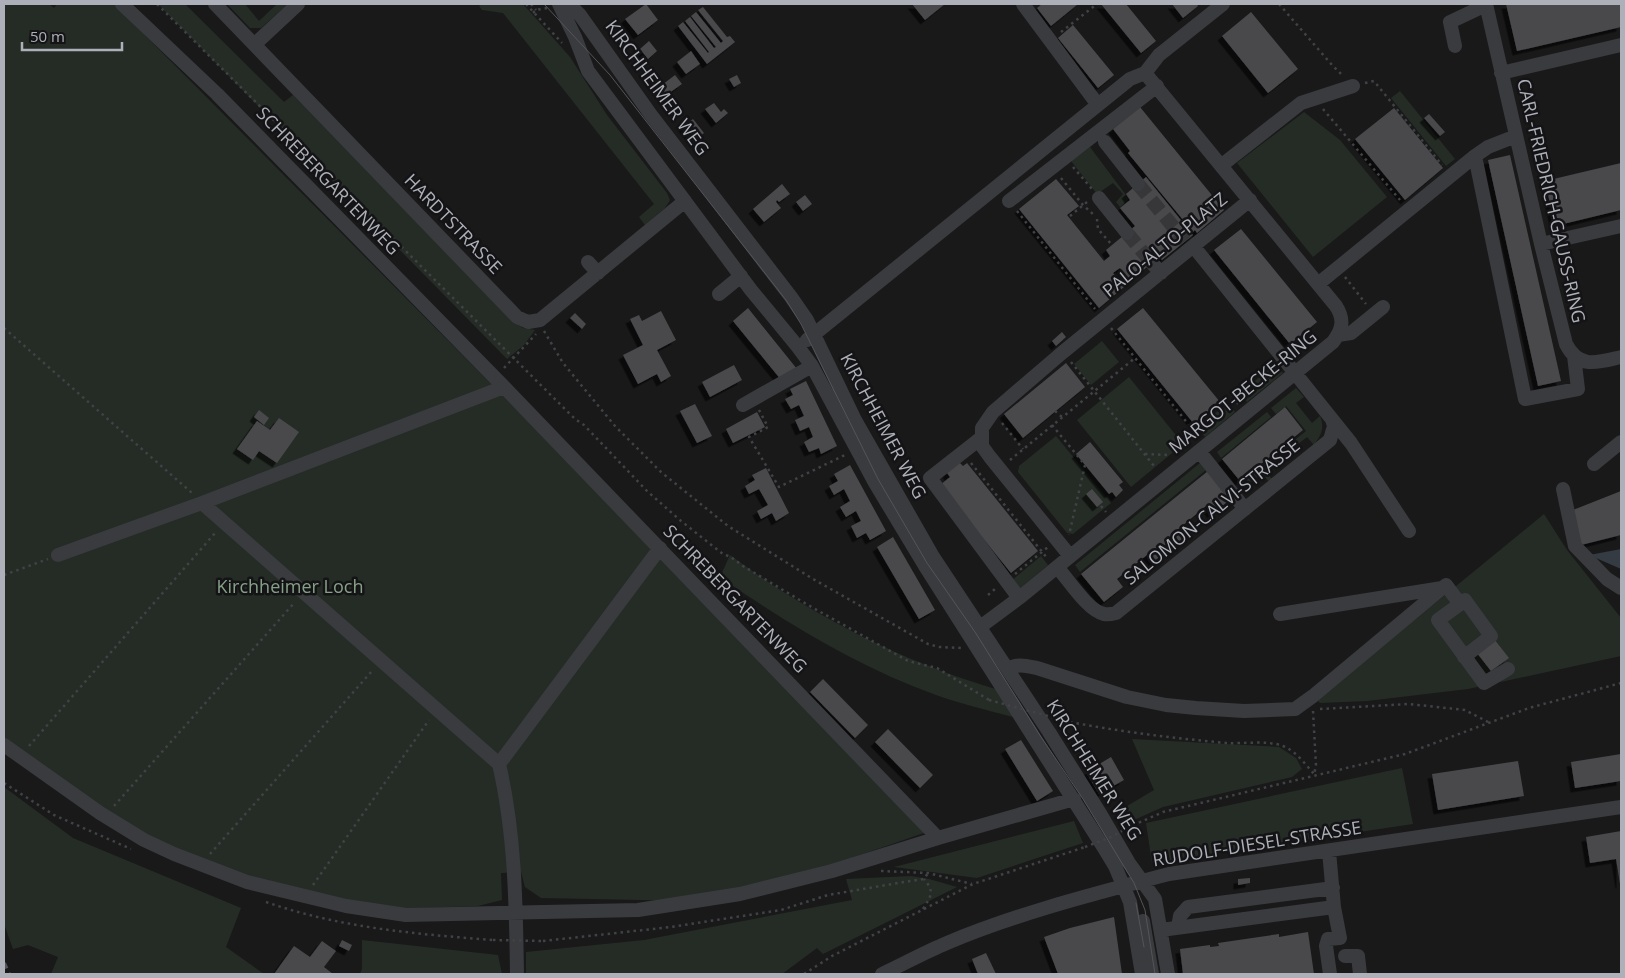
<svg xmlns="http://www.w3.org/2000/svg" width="1625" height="978" font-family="'Open Sans',sans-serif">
<defs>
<filter id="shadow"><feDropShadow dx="-4.5" dy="4.5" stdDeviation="0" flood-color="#0009"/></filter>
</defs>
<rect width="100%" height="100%" fill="#19191a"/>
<!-- green -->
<path fill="#252c26" d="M4,4H49L54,8L57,4H114L504,397L702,595L924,833L805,874L691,901L541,898L525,887L521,872L501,873L502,900L478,906L391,909L310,894L240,874L142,835L4,740Z
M158,4H185L284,102L293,95L510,319L523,328L535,330L524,345L507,359Z
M227,4H245L259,21L277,4H288L261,28H250Z
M482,4H523L570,57L607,115L667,193L670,200L665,208L645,225L639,217L654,204L503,13L482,10L479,6Z
M1400,91L1455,159L1446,166L1391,98Z
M1304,112L1340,140L1387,197L1313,257L1237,163Z
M1090,147L1129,199L1120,207L1116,202L1123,194L1113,183L1097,194L1071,161Z
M1102,341L1119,362L1091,385L1074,364Z
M1276,364L1283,373L1247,402L1240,393Z
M1129,377L1183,444L1131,487L1077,420Z
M1296,388L1304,397L1296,403L1312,423L1320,416C1325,428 1321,435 1314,445L1307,437L1288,452L1285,448L1306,431L1286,406L1276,414L1271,408Z
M1228,403L1235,412L1205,437L1198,427Z
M1267,412L1271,417L1221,458L1217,452Z
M1056,436L1111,503L1073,534L1067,533L1018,472L1019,466Z
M1275,456L1278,460L1265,471L1272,479L1269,482L1262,473L1245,487L1242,483Z
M1200,463L1206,470L1080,572L1075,565Z
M1544,514L1567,550L1621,618V656L1468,689L1367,701L1320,703L1317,700Z
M730,555C813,617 906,664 1006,692L1013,717C987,710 961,704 936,695C859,667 788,624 720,577Z
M1041,556L1048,565L1018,590L1011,581Z
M1132,739L1279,747L1296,758L1302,769L1292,777L1163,807L1125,824L1117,812L1154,790Z
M1402,768L1413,824L1152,863L1146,823Z
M4,787L73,838L241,908L226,947L264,974H51L58,957L28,945L13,949L4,924Z
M1074,821L1083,843L977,878L894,867Z
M911,876L929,879L957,887L823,954L817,948L782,974H526V952L644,940L852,900L846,879Z
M362,940L498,955L502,974H360L362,969Z"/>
<!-- water -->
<path fill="#343b42" d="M1621,549V569L1589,555Z"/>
<!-- building -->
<path fill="#48494c" filter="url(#shadow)" d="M646,4L658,20L638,35L625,19Z
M912,4H945L925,20Z
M1042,4H1078L1051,26L1037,8Z
M1101,4H1126L1156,41L1141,53Z
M1172,4H1197L1198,6L1183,18Z
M1506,4H1621V27L1517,51Z
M703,7L727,37L730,36L735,42L707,64L678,26L683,22L708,53L709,52L685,21L690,17L714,48L716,47L691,16L696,12L721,43L723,41L698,10Z
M1251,12L1298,69L1268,93L1222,36Z
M1073,25L1114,75L1098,88L1058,38Z
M649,41L657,51L648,59L640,49Z
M691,51L700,64L686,74L677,62Z
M675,75L682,84L665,96L658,88Z
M737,75L741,83L734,87L729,79Z
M714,103L721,112L724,109L728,113L716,123L705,109Z
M1140,107L1224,210L1197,233L1195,230L1193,232L1128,153L1130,151L1113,129Z
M1394,108L1443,168L1405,200L1355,139Z
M1429,114L1445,132L1440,136L1424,118Z
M693,119L704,133L694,141L683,127Z
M1510,155L1561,381L1538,386L1488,160Z
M1621,163V210L1555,226L1545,181Z
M1146,177L1193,235L1162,260L1159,257L1130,281L1120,268L1117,270L1113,273L1124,287L1099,308L1019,209L1056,179L1079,206L1067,215L1104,261L1110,256L1106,250L1135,226L1120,208L1130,200L1126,194Z
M782,184L790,194L779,202L777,200L776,202L781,208L764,222L753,209Z
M805,195L812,204L803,211L796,202Z
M1241,229L1317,322L1290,344L1214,250Z
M748,308L797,369L782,381L733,321Z
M1143,308L1220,402L1194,424L1117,329Z
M661,311L676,340L657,350L671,376L661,382L657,374L638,384L623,355L643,345L630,319L639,315L642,321Z
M575,313L586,324L582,329L570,318Z
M1062,332L1066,337L1056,346L1052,341Z
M1066,363L1085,387L1023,438L1004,414Z
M734,365L742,380L710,397L702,382Z
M806,381L837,446L821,454L819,448L809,452L804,442L813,437L809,427L800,431L795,420L804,416L799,405L791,409L785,399L793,395L790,389Z
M695,404L712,436L697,443L680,411Z
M1285,407L1303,430L1240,481L1222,459Z
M259,410L269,418L264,425L254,417Z
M757,412L765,427L733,443L726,429Z
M279,418L299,432L277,463L259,451L253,460L237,449L257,421L270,430Z
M1090,442L1123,482L1119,485L1123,490L1116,497L1112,492L1109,494L1076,454Z
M959,462L963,466L967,463L1038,551L1011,573L940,485L950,477L947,473Z
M850,465L886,531L870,540L866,533L857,538L851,526L861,521L856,511L846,517L840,507L850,501L844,489L834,495L829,486L838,481L834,474Z
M766,468L789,513L776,521L772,513L761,519L757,511L768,505L759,489L749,494L745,486L755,480L752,475Z
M1208,471L1231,499L1212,514L1206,506L1176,531L1182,539L1153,562L1147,555L1117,579L1123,587L1104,602L1081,574Z
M1092,489L1103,502L1097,507L1086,494Z
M1621,491V535L1581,545L1573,510Z
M893,537L935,610L919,619L877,547Z
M1494,639L1509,658L1491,671L1477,653Z
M823,679L868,725L855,738L810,692Z
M888,729L933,775L920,788L875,742Z
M1021,740L1053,791L1037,801L1005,749Z
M1621,754V781L1575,788L1571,762Z
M1111,757L1124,780L1099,794L1086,772Z
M1518,761L1524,796L1438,810L1432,774Z
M1621,831V884H1620L1616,859L1590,863L1586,837Z
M1250,878V883L1238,885V879Z
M1114,917L1122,974H1058L1044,937L1070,928Z
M1308,932L1314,974H1183L1180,949L1210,945V947L1219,946L1218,943L1279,934V937Z
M342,940L352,945L349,951L339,946Z
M322,941L336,951L324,967L333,974H274L294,946L310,957Z
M986,953L996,974H978L972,959Z"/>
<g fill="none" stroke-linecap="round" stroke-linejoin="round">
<!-- minor-tunnel -->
<path stroke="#37373a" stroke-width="14" stroke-dasharray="14 7" stroke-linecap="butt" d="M1138,184L1185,241
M1127,233L1152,263"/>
<!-- path -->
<path stroke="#404246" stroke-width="2.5" stroke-dasharray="2.5 4" stroke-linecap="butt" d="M157,4L575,419L584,425L647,491L681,521L723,554L731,557L743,566L808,605L908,661L937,668L989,700
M526,4L562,43
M531,4L536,10
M1279,4L1332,65L1342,75
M533,13L536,10L547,8
M1061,32L1097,4
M1365,83L1374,81L1442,165
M1323,109L1400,200
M1073,167L1092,189
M1061,178L1083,205L1094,215
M1017,211L1095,309
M1070,216L1087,202
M1097,219L1098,229L1112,245
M1345,277L1366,304
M4,328L192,493
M1111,328L1197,435
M544,331L563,363L615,426L661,472L728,526L813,579L928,644L939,647L962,648
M1071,362L1154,466
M504,368L536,334
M1233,398L1238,404
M759,410L768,427L749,437L779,487L845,455
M1055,411L1062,417
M1002,423L1023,449
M1052,425L1085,465L1069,535
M1281,451L1288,459
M1145,454L1169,455
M1010,460L1135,358
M971,463L1047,558
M1101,506L1106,512
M1015,574L1048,547
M4,575L48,559
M988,595L995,589
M1320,709L1409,704L1465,710L1490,723
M1313,711L1316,765L1314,775
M1070,722C1122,732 1173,738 1226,743C1243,744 1268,740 1283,746C1296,751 1305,764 1314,774
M29,746L216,532
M4,783L54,815L131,849
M114,806L295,602
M1127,828L1163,812L1405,754L1529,708L1621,683
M210,854L372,671
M881,871L928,873L972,884
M313,885L429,720
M266,902C341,928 415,934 493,940
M923,909C931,896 935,892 924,879
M543,941L671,927L781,910L828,895L904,882L924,879L928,873
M804,974L832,956L973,884L1085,847"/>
<!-- minor -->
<path stroke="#3a3b3f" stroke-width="14" d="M122,4L217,94L504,387L938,838
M215,4L517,317L528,322L540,320L685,201
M559,4L575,37L588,71L751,290L798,347L812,366L875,483L925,566L1104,848L1115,866L1130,902L1142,974
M569,4L580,15L651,115L791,297L807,320L855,420L932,555L1049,732L1101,815L1129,863L1155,899L1168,974
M1023,4L1098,105
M1486,4L1541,244L1566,344C1579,370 1599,362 1621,357
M255,44L298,4
M1455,46L1450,22L1486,5
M1501,73L1621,45
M1105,142L1138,184
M1475,156L1525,399L1578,389L1574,356
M1222,165L1301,103L1353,86
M1099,198L1127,233
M1009,201L1157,86
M1541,244L1621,226
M1194,247L1351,443L1409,531
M588,262L598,273
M1152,263L1161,273
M1318,284L1475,156L1488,147L1516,136
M719,294L741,276
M1338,335L1351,333L1383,307
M807,340L1130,79L1145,73L1159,55L1223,4
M743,405L812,366
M981,438L930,478L1019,598
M1199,451L1245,509
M1594,464L1621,442
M1563,489L1575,546L1607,579L1621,588
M202,503L499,764C515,833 516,904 517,974
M58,555L202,503L504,387
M1070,556L990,457L982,446V428L993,412L1063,352L1250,200
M1057,567C1068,579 1088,611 1104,614C1108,615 1112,614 1116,613L1330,440L1334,426L1332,419
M1460,604L1465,600L1491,636L1464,657
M1280,614L1442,588
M980,627L1019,598L1333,342C1342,330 1345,320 1336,306L1145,73
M1008,669C1017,663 1027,666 1037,668L1127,697L1166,705L1196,708L1244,711L1295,709L1313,696L1446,585L1460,604L1438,620L1484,683L1508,669
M4,745L100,813L144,840L174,854L247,882L346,906L406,915L638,910L740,894L832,871L938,838L1074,799
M499,764L660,548
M1329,851L1334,907L1340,938L1328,939L1326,946L1330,974
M1143,921L1152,974
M1178,927L1180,916L1188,907L1333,888
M1161,930L1334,907
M1345,956H1358L1360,974
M882,974C904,964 925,952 947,943C1018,913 1094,894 1169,874L1621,807"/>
<!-- tram -->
<path stroke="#54555a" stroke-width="1" d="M544,4L610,75L786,300L801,324L878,479L927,563L975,632L1041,737L1083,799L1134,883L1145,910L1155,974
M1136,903L1144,947"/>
<!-- rail -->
<path stroke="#54555a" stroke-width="4" stroke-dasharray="6 5" stroke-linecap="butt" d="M4,963L9,974"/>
<!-- path-bridge -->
<path stroke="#404246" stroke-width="2.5" stroke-dasharray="2.5 4" stroke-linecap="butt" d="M989,700L1070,722
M1085,847L1111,837L1127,828
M493,940L543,941"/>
</g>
<g text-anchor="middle" stroke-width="5" stroke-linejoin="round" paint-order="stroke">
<!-- street labels -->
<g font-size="18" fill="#adb0b8" stroke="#141416">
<text transform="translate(657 88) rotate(54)" y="6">KIRCHHEIMER WEG</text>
<text transform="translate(328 181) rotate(46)" y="6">SCHREBERGARTENWEG</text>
<text transform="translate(1551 201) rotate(77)" y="6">CARL-FRIEDRICH-GAUSS-RING</text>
<text transform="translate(453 224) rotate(46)" y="6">HARDTSTRASSE</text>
<text transform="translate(1165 245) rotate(-39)" y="6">PALO-ALTO-PLATZ</text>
<text transform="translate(1243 392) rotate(-39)" y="6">MARGOT-BECKE-RING</text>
<text transform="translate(883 426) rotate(62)" y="6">KIRCHHEIMER WEG</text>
<text transform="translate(1212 512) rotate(-39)" y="6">SALOMON-CALVI-STRASSE</text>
<text transform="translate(735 599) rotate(46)" y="6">SCHREBERGARTENWEG</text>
<text transform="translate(1094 770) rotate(58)" y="6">KIRCHHEIMER WEG</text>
<text transform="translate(1257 844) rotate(-9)" y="6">RUDOLF-DIESEL-STRASSE</text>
</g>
<!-- park labels -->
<g font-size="18" fill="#86a188" stroke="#141416">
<text x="290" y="593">Kirchheimer Loch</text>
</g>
</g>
<!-- border -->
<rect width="1625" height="978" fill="none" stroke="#adb0b8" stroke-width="10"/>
<!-- scale -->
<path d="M22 42v8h100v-8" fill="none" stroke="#adb0b8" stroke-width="2.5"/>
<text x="30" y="42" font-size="15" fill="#adb0b8" stroke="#141416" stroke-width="4" paint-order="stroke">50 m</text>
</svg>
